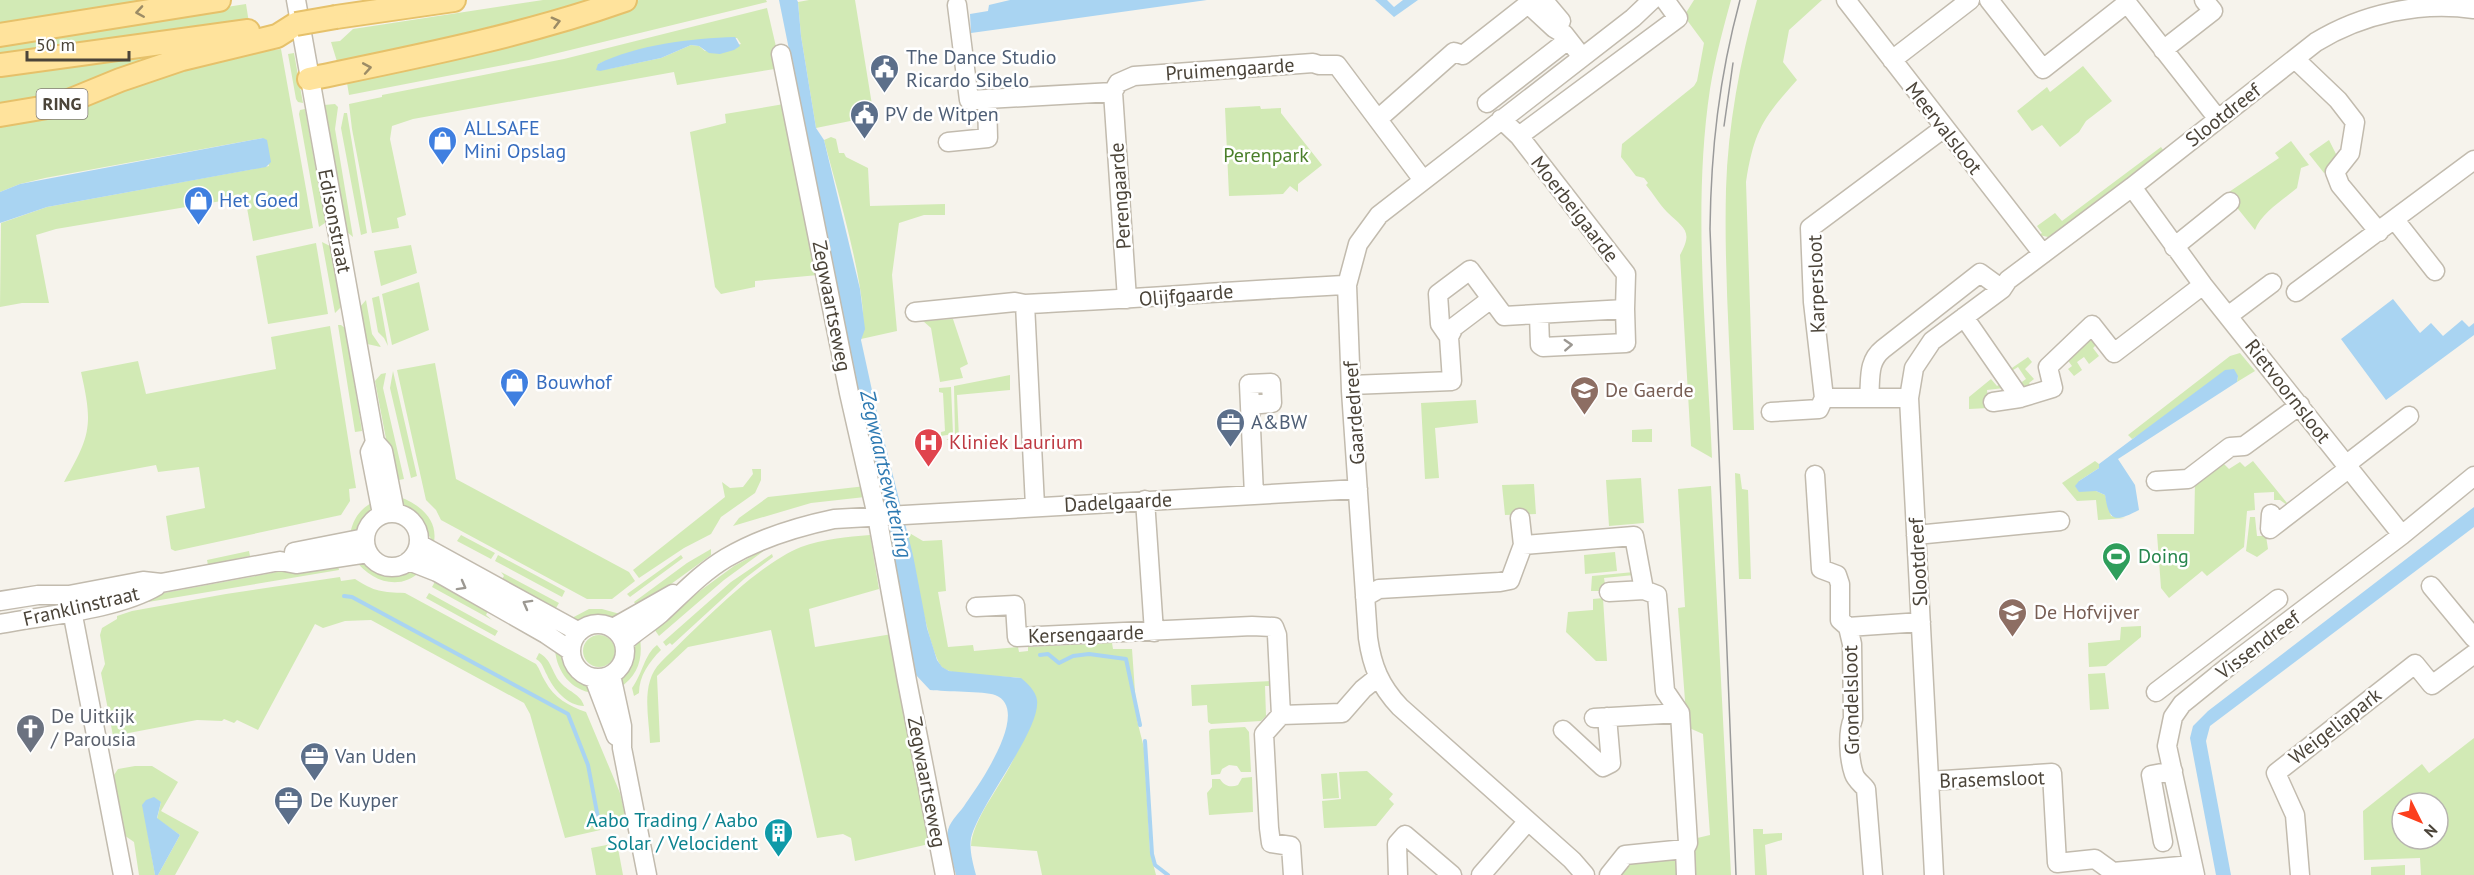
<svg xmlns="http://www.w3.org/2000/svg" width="2474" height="875" font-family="'PT Sans',sans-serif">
<rect width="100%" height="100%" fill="#f6f3ec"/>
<!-- green -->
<path fill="#d2eab5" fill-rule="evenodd" d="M0,0H172L0,26Z
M543,0H611L339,68L331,42L340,41L353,29Z
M639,0H766L767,2L529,60L349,95L346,77L606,12Z
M809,0H855L873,111L870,117L816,128L801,36L798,2Z
M1694,0H1731C1723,29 1715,59 1710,89C1692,209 1707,337 1712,458L1691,446L1680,255C1694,230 1683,228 1667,212C1659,204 1653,193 1646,185L1648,183L1644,178L1636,176L1621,157L1622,144L1694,86L1697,81L1704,43L1684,16Z
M1757,0H1822L1789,30L1783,62L1797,80C1763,118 1754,131 1746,182L1754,430H1733C1730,350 1724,269 1726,189C1728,125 1740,61 1757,0Z
M246,4L249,23L0,57V42Z
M767,8L781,68L677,85L674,72L413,119L392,126L390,139L406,215L397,218L399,228L372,233L352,129L349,104L382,97V95L564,59ZM737,38L741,44L705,51L699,46L691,45L661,58L608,69L598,64L625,54Z
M194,45C130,69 68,96 0,107V72Z
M281,49L313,228L253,241L245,197L56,229L36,235L49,303H22L0,307L1,223L47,207L269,166L263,138L45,178L20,184L0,192V124L134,83L253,52Z
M294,53L303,103L298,102L296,99L288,54Z
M2083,66L2112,101L2086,121L2079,132L2060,147L2042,125L2032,131L2017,111L2047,87L2050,92Z
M335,104L338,107L335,129L353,237L346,231L324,105Z
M784,104L818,275L755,281V287L721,294L715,287L690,132L726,123L725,114Z
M1260,106L1261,109L1281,108V113L1322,165L1298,184V192L1290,186L1283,194L1229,196L1225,108Z
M305,109L325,219V223L319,227L299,114L300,110Z
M344,113H347L367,233L361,235L341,128Z
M831,137L836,139L839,153H844L846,157L868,168L870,206L945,204V215H924L899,223L892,275L897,331L861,339C873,307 834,179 824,140Z
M2329,140L2336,154L2334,166L2324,173L2309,154Z
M2291,141L2309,165L2301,168L2297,188C2283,200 2261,213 2255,230L2226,194L2279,158L2275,153Z
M2161,147L2164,151L2055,236L2048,237L2039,235L2042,233L2037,226L2055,213L2062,221Z
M322,242L330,246L341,307L335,313Z
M316,243L328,314L268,324L256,256Z
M411,245L417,273L381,286L374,251Z
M419,282L429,330L392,345L382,294Z
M379,296L388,346L384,338L378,332L372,298Z
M366,300L372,334L381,347L367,344L360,307Z
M953,319L968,364L960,368L963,378L940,382L931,328L923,321Z
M338,325H341L346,329L362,431L355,432Z
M330,326L356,488L349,489L350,501L341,515L175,551L171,549L166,516L205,508L199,467L158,472L156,465L64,482C91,435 93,425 81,372L138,361L146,394L276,369L271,337Z
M2091,334L2098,343L2093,348L2099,356L2089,364L2084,357L2077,362L2082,370L2074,376L2068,369L2072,366L2066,358Z
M2240,353L2255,371L2237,382L2238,376L2132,439L2128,435L2230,356Z
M2028,357L2032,362L2025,369L2034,379L2029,383L2032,387L2022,388L2019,384L2026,379L2018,367L2010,372L2009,370Z
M435,363L456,479L629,572L635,581L612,599H587L441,520L436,510L426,500L397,370Z
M393,371L417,476L411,478L390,388Z
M386,373L383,388L404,479L394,481L375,381L381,374Z
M1010,375V390L957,395L959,439L946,440L955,435L954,386Z
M1991,379L1997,386L2003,382L2004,388L1987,390L1989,408L1969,409V397Z
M951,387L953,434L941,436V432L945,431L943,393L939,392V388Z
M1476,400L1478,423L1435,428L1439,478L1425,479L1421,403Z
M1652,429V442H1632V430Z
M2095,461L2099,464V468L2079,481L2080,491H2096L2105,495L2111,516L2125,518L2098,520L2096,500L2077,501L2062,483Z
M2221,461L2229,469L2240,462L2245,467L2253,461L2291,508L2280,500H2274V492L2254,493L2255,510L2247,511L2244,547L2207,576L2202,571L2169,598L2161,588L2157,534H2194L2195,482Z
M752,469H761V480L755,493L721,517L711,534L684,548L639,578L633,570L725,497L722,482L730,488L743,487L753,474Z
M1735,473L1740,474L1742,489L1748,490L1751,579H1739Z
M1641,478L1644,523L1609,526L1606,480Z
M1534,484L1536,514L1505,515L1502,485Z
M866,486L865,497L811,503L733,526L739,518L768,497Z
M1711,486L1731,875H1692L1693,839L1710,835L1703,734L1687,727L1678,608L1685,607L1678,489Z
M400,497C419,504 438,519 434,542C426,534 425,524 417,516C410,509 403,507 400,497Z
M373,502C372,514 361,529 350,534C353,519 360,509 373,502Z
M2250,517H2255L2257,536H2266L2268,549L2257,557L2246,551Z
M906,531L923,541L942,540L946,591L938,592L948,647L973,645L974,651L1018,647L1019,652L1028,651V647L1112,643L1113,649H1132L1137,720L1144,748L1150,852L1156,875H1042L1037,851L971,846C972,818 1006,780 1016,753C1021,741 1020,694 1021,678C1000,675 960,679 943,668C930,658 911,553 906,531Z
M461,535L495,553L491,559L457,541Z
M870,535L879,589L809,609L815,647L892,634L929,844L855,861L851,838L843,834L817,838L771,630L688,647L657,676L660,742L650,743C649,716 640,683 661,662C698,627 756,565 801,547C823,539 847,537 870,535Z
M769,547L724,580L659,636L652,626L734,566Z
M711,549V555L638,608L634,602L687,563Z
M249,551L250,556L208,565L207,560Z
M1615,552L1617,571L1585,574L1584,555Z
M772,554L773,557L744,579L672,645L670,643L666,646L663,642L731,582Z
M498,555L565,591L562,597L495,561Z
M681,555L683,558L630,597L627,594Z
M355,560C367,562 374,571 387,573C398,576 409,570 421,571C399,592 371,581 355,560Z
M337,561L339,570L130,605L153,595Z
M501,572L559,603L553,613L502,579L504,576Z
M1634,572V575L1604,578L1606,591H1591L1592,576Z
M340,577L341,581L355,579C375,592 382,592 405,593L536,664C540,669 541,675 545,681C554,698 569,706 586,712L620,793L627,824L565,838L530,714L524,703L371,620L345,621L323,628L315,624L258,730L237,720L234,723L224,719L222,721L197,720L113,736L101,673L105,664L100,635L102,628L117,619V616L132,611L226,594Z
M437,578L488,611L486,615L492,620L432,587Z
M429,593L498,631L495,636L426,598Z
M1603,598L1607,661H1596L1566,632L1568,612L1593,610V599Z
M589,609H602L620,614L616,619L599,617L576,621L570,619Z
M2141,626V637L2106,666L2089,667L2088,643L2120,640L2121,627Z
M583 651a16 16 0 1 1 32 0a16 16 0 1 1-32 0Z
M640,638C643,659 638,676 619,688C619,678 626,675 630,666C634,656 632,647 640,638Z
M657,645L661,650C649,662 639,676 639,693L634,696L632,688C643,673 644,655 657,645Z
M555,650C566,655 565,665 572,673C579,681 589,683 593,693C571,690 557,672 555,650Z
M539,653C552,660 551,671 560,682C567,691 581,694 584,706C568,706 553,689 547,675C543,668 543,663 536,659Z
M2105,673L2109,709L2090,710L2088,674Z
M1273,681L1274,686H1265L1266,716L1261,721L1211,724L1208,722L1207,705L1192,706L1191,685Z
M1245,727L1249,732L1251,772H1241L1237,766L1229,765L1222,769L1220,774L1211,775L1209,731L1211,729Z
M2474,738V875H2421L2420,858L2364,860L2363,811L2422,764L2429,773ZM2402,803H2438V839H2402Z
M135,766H152L178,782L161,811L199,832L175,875H158L180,835L157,819L161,802L143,805L155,875H139L134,842L121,833L114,775L118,769Z
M1367,771L1393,794L1389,799L1394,804L1376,826L1324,828L1322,801L1341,799L1339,772Z
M1337,773L1339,798L1323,799L1321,774Z
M1252,777L1253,812L1209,815L1207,793L1212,787V779H1220C1224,786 1231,788 1238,785L1242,778Z
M1753,829H1763V834L1782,833V840L1765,845L1767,875H1755Z
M617,843L623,875H596L591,848Z
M1678,860L1679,875H1620L1632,862Z
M2405,865V875H2371V867Z"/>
<!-- water -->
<path fill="#a9d4f2" d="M779,0H797L798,2L801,36L816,128L824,140L860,289L865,329L861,340L875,404L913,555L927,628L937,660L942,667L949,671L1021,678C1027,683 1036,691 1037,700C1041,730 980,803 971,838C969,849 973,864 976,875H956C953,862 945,842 948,830C951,819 961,812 966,803C979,785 1032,709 995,695C984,691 945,692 930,690L915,674Z
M1010,0H1207L971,33L970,14L988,11L989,5Z
M1375,0H1387L1394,7L1403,0H1418L1394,17Z
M735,37L740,46L734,50L720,54L709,53L699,46L691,45L661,58L600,71L596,70L598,64C636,45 692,38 735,37Z
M263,138L267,140L271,162L266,167L47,207L0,223V192L20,184Z
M2393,299L2420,333L2431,323L2443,336L2462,320L2469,327L2474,323V335L2386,400L2341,339Z
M2234,369L2238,376L2237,382L2118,459L2135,485L2139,510C2114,523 2109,521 2105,495L2096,491L2079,492L2075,486L2079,481L2099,468V464L2225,370Z
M2474,507V527L2210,726L2206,741L2231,875H2216L2190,738L2193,726L2208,711Z
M154,797L161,802L157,818L180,835L158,875H155L142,805L146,800Z"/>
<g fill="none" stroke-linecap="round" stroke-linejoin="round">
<!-- stream -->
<path stroke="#a9d4f2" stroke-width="4" d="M344,596L352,597L568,714L588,765L599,823
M1040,655L1048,654L1059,663L1073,656L1089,654L1126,659L1140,725
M1145,741L1152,854L1155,865L1168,875"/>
<defs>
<path id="minor" d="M296,0L375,442L383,451L395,512
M1546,0L1544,1L1561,21
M1846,0L2043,254
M1989,0L2043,69L2127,3L2218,119
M957,5L969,100L1113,92L1118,83L1134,76L1313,63L1319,65H1337L1423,180
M2163,50L2213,11L2204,0
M781,54L849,393L877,516L907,681L945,875
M2295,59L2338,100L2355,122L2350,153L2335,172L2340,185L2379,232
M1892,60L1970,0
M1113,92L1127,299
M1487,103L1568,40
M1378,119L1454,52L1463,55L1528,4L1554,28L1564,34L1582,57
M1519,136L1678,18L1665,0
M948,142L988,138L987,99
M2132,187L2203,285L2402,535
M2395,220L2435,271
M2174,247L2230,202
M2296,292L2474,160
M1025,304L1035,506
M915,312L1015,302L1025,304C1133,299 1240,290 1347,285
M1539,315L1540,345L1543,347L1626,343L1625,309
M2228,316L2272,283
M1964,317L2020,398
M1449,337L1454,327L1491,299
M1351,385L1452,381L1449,337L1440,324L1438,294L1470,270L1504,316L1625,309L1626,274L1519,136L1501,119
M1824,398L1813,302L1810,228L1944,128
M1869,398C1871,379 1867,362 1883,349L1980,273L2002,289
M1993,402L2020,398L2053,388L2048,367L2092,325L2114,353L2203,285
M1250,405L1272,403L1271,383L1249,384L1254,495
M1771,412L1819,409L1824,398H1909
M375,442L370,452L382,514
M1815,475L1821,569L1837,575L1840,584V620L1848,627L1852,644L1853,719C1847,733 1849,759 1854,774C1856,780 1862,784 1866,789L1873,875
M2156,481L2188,479L2230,447L2244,446L2300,405
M1145,500L1154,632
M365 540a27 27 0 1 1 54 0a27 27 0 1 1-54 0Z
M2271,514L2270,529L2348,469L2352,460L2409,416
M1916,535L2060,521
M419,544L579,632
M1523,545L1634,536L1644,590L1657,595L1665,691L1680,713L1688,843L1685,849L1686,875
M294,552L365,538
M409,561L437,572L546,634L571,651
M2431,586L2474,638
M1609,592L1644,590
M69,595L123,875
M1365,597L1379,589L1500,582L1510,580L1523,545L1520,518
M0,601L38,595H69L143,581L161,583L280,561L296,564L368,553
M976,607L1015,605L1017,637L1252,626L1274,627L1277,635L1281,715L1264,734L1269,828L1271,843L1291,846L1293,875
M571 651a27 27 0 1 1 54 0a27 27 0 1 1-54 0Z
M0,624C47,615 116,610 157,586
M1848,627L1921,622
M613,628L673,594
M624,642C635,632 648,624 660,614C682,594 701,573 726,558C760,538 796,527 834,519L1358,489
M611,675L622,726V748L647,875
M594,678L616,736
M2156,692L2278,599
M1281,715L1342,713L1363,689L1378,677
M1594,718L1680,713
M1563,730L1603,767L1611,763L1607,717
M1929,781L2052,773L2057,863L2095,859L2113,872
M2163,842L2151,775L2173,771
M1398,875L1397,844L1405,835L1452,875
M1481,875L1528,821
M1585,875L1572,860L1400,707C1380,686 1372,666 1368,638L1351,391L1347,285L1358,244L1379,215L1633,18L1652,0
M1609,875L1625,855L1685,849
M1934,875L1909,398L1914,368L1932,341L2002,289L2008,280L2132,187L2316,42C2362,14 2420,1 2474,9
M2113,875V872L2192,865
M2195,875L2167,746L2173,717L2182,704L2229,666L2402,535L2474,476
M2300,875L2295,815L2276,773L2415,664L2432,685L2474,654"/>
<path id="major" d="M336,17L454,0
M0,35L219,0
M0,65L248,31
M309,79C415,57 523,36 625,0
M0,115L59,105L120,80L182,59L277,36L296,24"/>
</defs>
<!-- minor casing -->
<use href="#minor" stroke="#c2bbae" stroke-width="21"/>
<!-- major casing -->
<use href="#major" stroke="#e6c16a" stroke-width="26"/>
<!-- minor -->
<use href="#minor" stroke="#fff" stroke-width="18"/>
<!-- major -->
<use href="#major" stroke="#ffe39c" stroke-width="22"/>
<!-- tram -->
<path stroke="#9a9a9a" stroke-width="1.5" d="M1724,126L1733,63
M1736,875L1710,229C1711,149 1719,78 1740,0"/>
<defs>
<path id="major-bridge" d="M296,24L336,17"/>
</defs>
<!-- major-bridge casing -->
<use href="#major-bridge" stroke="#e6c16a" stroke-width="26" stroke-linecap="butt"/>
<!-- major-bridge -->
<use href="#major-bridge" stroke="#ffe39c" stroke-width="22"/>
</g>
<!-- one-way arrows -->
<defs><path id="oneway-chevron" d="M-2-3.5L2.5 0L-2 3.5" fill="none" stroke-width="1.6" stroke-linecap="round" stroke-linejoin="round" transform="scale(1.5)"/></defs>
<g stroke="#9c8c66">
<use href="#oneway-chevron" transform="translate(140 12) rotate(171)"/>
<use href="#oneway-chevron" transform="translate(556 22) rotate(-15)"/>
<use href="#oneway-chevron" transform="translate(367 68) rotate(-10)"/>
</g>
<g stroke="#9c9892">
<use href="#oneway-chevron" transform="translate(1568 345) rotate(-3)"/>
<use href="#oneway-chevron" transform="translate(462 586) rotate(29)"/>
<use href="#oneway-chevron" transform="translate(527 604) rotate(-151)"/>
</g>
<!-- icons -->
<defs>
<symbol id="civic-pin" viewBox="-11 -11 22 30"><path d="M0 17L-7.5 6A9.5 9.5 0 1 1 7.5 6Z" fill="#5c6f8a" stroke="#fff"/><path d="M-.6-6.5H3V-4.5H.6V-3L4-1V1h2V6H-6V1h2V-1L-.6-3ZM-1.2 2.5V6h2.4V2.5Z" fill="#fff"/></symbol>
<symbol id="shop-pin" viewBox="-11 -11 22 30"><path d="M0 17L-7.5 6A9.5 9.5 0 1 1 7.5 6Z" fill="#3f7fe0" stroke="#fff"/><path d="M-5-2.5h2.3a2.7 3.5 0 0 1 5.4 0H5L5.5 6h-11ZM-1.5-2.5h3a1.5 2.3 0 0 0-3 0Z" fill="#fff"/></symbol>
<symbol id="school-pin" viewBox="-11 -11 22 30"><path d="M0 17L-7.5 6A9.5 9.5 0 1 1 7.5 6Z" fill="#8d6e63" stroke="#fff"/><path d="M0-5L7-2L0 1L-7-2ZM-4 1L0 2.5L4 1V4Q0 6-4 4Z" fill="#fff"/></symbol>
<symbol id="office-pin" viewBox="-11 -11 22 30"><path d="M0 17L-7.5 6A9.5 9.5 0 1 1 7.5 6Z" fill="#5c6f8a" stroke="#fff"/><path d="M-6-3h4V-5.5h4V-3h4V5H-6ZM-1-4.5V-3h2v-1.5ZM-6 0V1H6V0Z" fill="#fff"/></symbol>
<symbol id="hospital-pin" viewBox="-11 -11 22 30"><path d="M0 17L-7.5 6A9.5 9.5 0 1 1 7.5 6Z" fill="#e0444e" stroke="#fff"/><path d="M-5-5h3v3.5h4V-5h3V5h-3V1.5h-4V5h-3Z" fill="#fff"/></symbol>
<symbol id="stadium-pin" viewBox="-11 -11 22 30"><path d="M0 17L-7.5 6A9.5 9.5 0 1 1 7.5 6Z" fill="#2e9e5b" stroke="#fff"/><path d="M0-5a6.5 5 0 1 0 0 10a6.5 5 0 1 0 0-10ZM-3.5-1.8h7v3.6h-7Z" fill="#fff"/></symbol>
<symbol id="church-pin" viewBox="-11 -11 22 30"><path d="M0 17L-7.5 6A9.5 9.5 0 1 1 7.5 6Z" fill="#6b7280" stroke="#fff"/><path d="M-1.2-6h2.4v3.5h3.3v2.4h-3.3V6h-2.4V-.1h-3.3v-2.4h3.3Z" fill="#fff"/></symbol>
<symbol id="building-pin" viewBox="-11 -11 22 30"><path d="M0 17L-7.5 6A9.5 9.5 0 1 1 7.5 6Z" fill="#0f9aa8" stroke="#fff"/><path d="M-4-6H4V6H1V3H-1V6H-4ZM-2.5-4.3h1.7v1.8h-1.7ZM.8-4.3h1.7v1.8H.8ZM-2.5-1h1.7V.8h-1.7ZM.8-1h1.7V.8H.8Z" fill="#fff"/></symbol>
</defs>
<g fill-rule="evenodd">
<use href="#civic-pin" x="868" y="52" width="33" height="45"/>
<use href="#civic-pin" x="848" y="98" width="33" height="45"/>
<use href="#shop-pin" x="426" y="124" width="33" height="45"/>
<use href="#shop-pin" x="182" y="184" width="33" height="45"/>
<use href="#shop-pin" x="498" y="366" width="33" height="45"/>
<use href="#school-pin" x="1568" y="374" width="33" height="45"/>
<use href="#office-pin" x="1214" y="406" width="33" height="45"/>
<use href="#hospital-pin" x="912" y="426" width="33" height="45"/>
<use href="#stadium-pin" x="2100" y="540" width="33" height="45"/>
<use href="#school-pin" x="1996" y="596" width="33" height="45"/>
<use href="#church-pin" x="14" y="712" width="33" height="45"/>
<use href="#office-pin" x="298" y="740" width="33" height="45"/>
<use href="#office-pin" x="272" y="784" width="33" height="45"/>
<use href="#building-pin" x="762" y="816" width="33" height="45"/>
</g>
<g text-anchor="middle" stroke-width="5" stroke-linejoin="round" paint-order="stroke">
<!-- shield labels -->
<rect fill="#fff" stroke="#817c74" stroke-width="1.5" x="36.5" y="89" width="51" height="30" rx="4.5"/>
<g font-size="18" font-weight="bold" fill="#4b4439">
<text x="62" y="110">RING</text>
</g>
<!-- service labels -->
<g font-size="20" fill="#4e5e75" stroke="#fff" text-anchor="start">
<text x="906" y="64">The Dance Studio<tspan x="906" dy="23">Ricardo Sibelo</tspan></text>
<text x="885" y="121">PV de Witpen</text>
<text x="1251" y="429">A&amp;BW</text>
<text x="335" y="763">Van Uden</text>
<text x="310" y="807">De Kuyper</text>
</g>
<!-- street labels -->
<g font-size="20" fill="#4b4439" stroke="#fff">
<text transform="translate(1230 69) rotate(-4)" y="7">Pruimengaarde</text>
<text transform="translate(2223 115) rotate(-38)" y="7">Slootdreef</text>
<text transform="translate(1944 128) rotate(52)" y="7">Meervalsloot</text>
<text transform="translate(1120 196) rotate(-94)" y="7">Perengaarde</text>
<text transform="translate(1575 209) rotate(52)" y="7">Moerbeigaarde</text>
<text transform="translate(335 221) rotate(79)" y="7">Edisonstraat</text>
<text transform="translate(1816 284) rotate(-92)" y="7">Karpersloot</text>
<text transform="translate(1186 295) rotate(-5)" y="7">Olijfgaarde</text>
<text transform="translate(832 306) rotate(79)" y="7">Zegwaartseweg</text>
<text transform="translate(2288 391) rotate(52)" y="7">Rietvoornsloot</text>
<text transform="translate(1354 413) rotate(-94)" y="7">Gaardedreef</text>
<text transform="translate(1118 502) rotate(-3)" y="7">Dadelgaarde</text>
<text transform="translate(1918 562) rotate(-93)" y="7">Slootdreef</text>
<text transform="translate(81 606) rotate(-13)" y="7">Franklinstraat</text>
<text transform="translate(1086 634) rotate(-2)" y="7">Kersengaarde</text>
<text transform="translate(2258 645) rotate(-37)" y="7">Vissendreef</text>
<text transform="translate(1851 700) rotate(-91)" y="7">Grondelsloot</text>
<text transform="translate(2335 726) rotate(-38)" y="7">Weigeliapark</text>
<text transform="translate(1992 779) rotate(-2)" y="7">Brasemsloot</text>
<text transform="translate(927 782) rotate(79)" y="7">Zegwaartseweg</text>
</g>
<!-- shop labels -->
<g font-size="20" fill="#366cbe" stroke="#fff" text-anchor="start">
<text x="464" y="135">ALLSAFE<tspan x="464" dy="23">Mini Opslag</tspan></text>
<text x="219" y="207">Het Goed</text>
<text x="536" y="389">Bouwhof</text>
</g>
<!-- park labels -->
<g font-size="20" fill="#4a7f2a" stroke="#fff">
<text x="1266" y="162">Perenpark</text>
</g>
<!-- education labels -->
<g font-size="20" fill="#785e54" stroke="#fff" text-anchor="start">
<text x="1605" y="397">De Gaerde</text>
<text x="2034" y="619">De Hofvijver</text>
</g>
<!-- health labels -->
<g font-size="20" fill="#be3a42" stroke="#fff" text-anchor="start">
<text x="949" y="449">Kliniek Laurium</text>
</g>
<!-- leisure labels -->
<g font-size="20" fill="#27864d" stroke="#fff" text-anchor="start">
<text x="2138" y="563">Doing</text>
</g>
<!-- worship labels -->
<g font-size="20" fill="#5b616d" stroke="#fff" text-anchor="start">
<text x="51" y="723">De Uitkijk<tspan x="51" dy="23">/ Parousia</tspan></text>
</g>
<!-- culture labels -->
<g font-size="20" fill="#0d838f" stroke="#fff" text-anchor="end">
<text x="758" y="827">Aabo Trading / Aabo<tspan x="758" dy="23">Solar / Velocident</tspan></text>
</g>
<!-- water labels -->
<g font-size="21" font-style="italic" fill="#2e7ab2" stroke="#fff">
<text transform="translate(886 474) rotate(77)" y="7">Zegwaartsewetering</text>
</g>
</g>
<!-- north arrow -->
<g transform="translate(2420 821) rotate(133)"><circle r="28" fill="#ffffff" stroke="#b7b4b0" stroke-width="1.5"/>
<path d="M0-4.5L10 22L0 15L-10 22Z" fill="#fc3f1d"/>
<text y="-9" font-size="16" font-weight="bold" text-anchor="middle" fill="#4b4439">N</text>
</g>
<!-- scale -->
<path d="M27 51v9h102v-9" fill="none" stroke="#4b4439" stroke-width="3"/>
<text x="36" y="51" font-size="18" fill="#4b4439" stroke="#ffffff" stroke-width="4.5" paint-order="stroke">50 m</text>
</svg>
